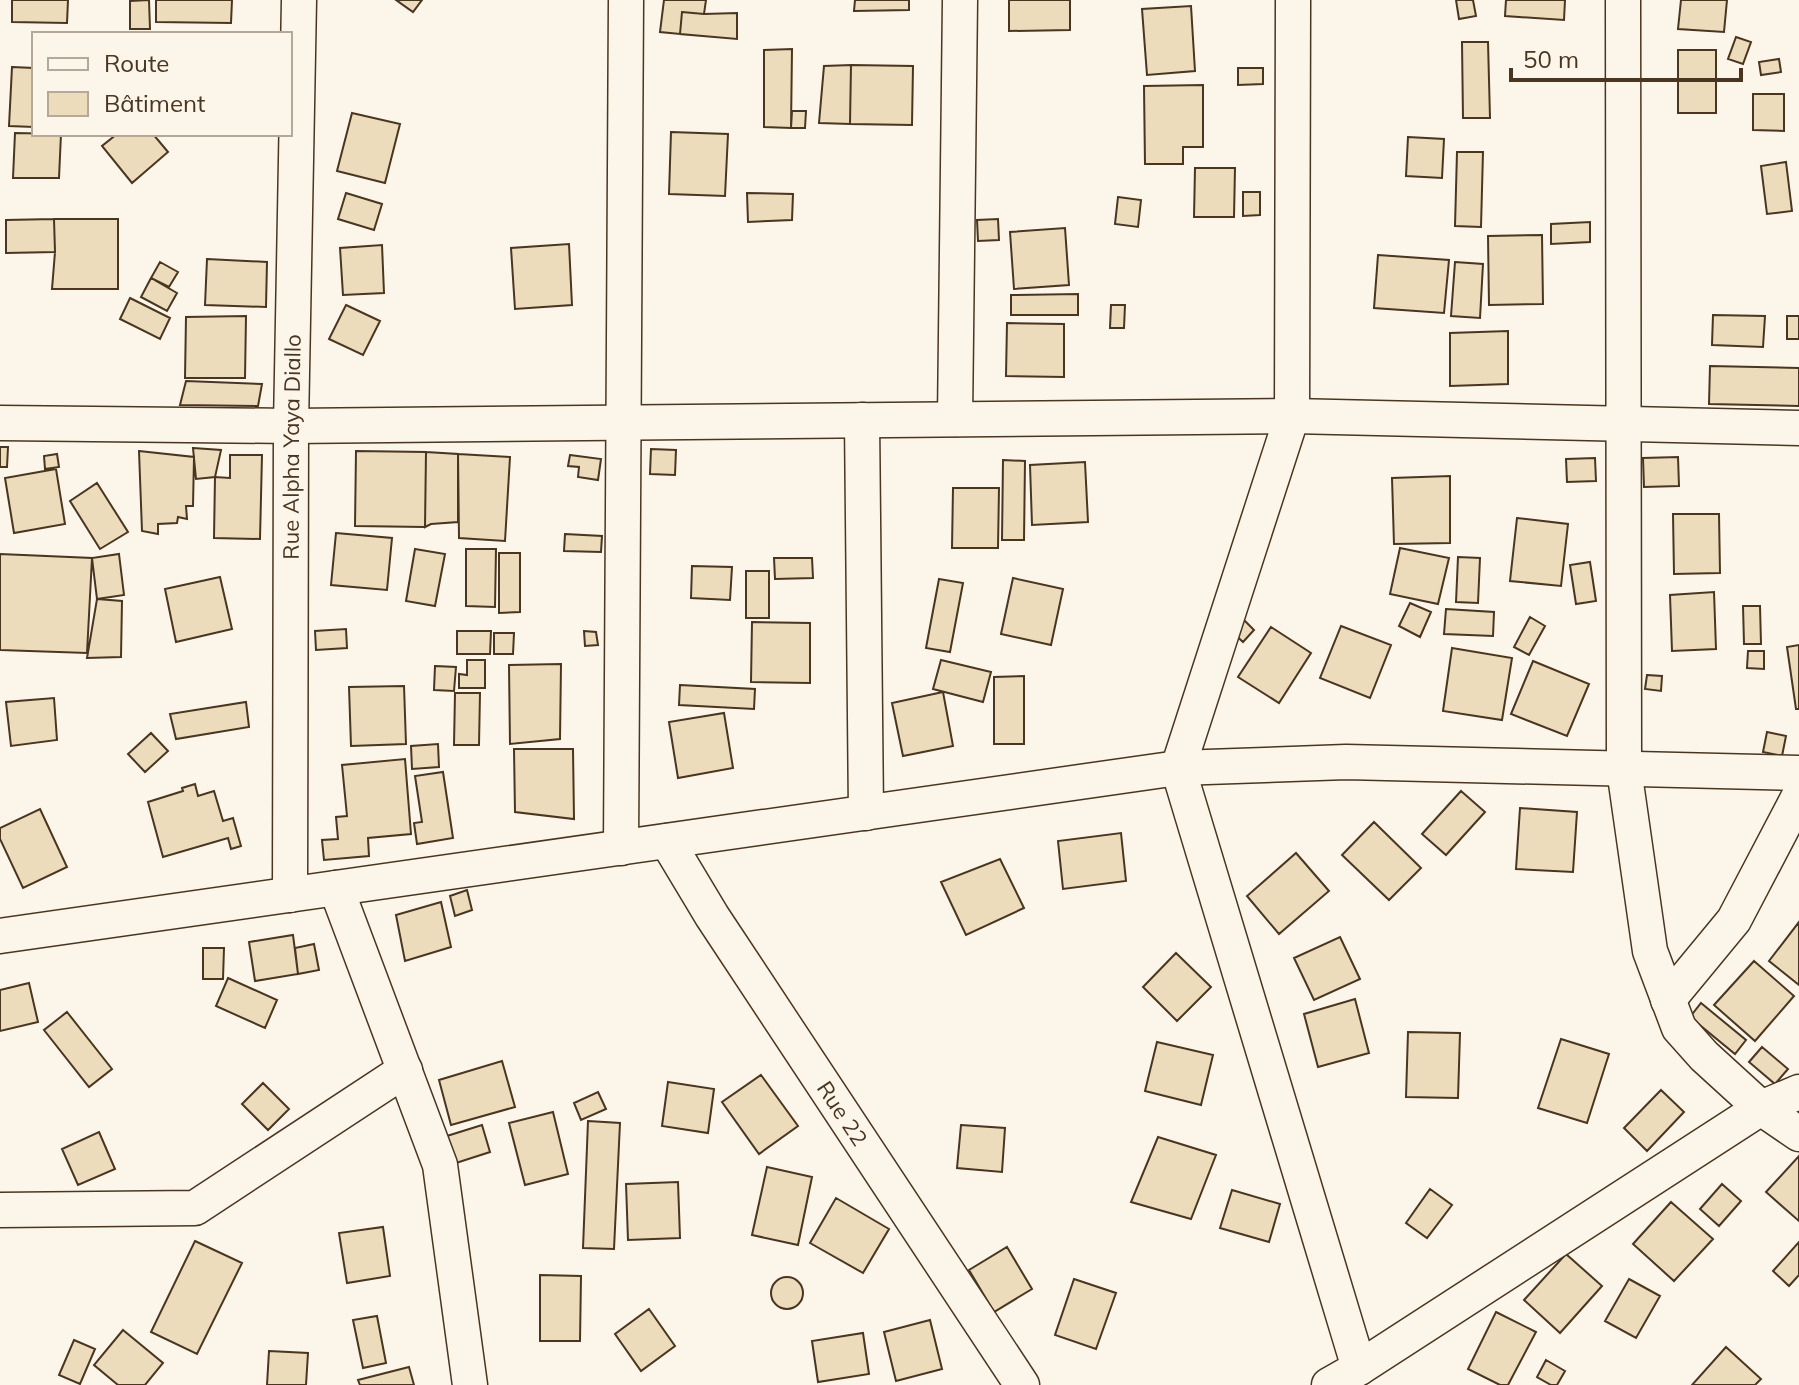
<svg xmlns="http://www.w3.org/2000/svg" width="1799" height="1385" font-family="Mulish,sans-serif">
<rect width="100%" height="100%" fill="#fbf6e9"/>
<!-- building -->
<path fill="#ecdcbc" stroke="#4a3520" stroke-width="2" d="M12,0H68L67,23L12,22Z
M149,0L150,29H130V1Z
M156,0H232L231,23L156,22Z
M396,0H422L413,12Z
M664,0H706L704,14L682,12L680,34L660,32Z
M855,0H909V10L854,11Z
M1009,0H1070V30L1009,31Z
M1456,0H1473L1476,16L1459,19Z
M1506,0H1565L1564,20L1505,16Z
M1681,0H1727L1724,32L1678,29Z
M1191,6L1195,71L1147,75L1142,9Z
M682,12L704,14L737,13V39L680,34Z
M1736,37L1751,42L1743,64L1728,59Z
M1462,42H1488L1490,118H1463Z
M792,49L791,128L764,127V50Z
M1678,50H1716V113H1678Z
M1779,59L1781,72L1761,75L1759,62Z
M851,65L913,66L912,125L850,124Z
M851,65L850,124L819,123L824,66Z
M12,67L34,68V127L9,126Z
M1238,68H1263V84L1238,85Z
M1203,85V147H1183V164H1145L1144,86Z
M1753,94H1784V131L1753,130Z
M792,111H806L805,128H791Z
M352,113L400,124L385,183L337,171Z
M671,132L728,134L725,196L669,194Z
M15,133L61,134L59,178H13Z
M117,134H153L168,152L132,183L102,146Z
M1408,137L1444,139L1442,178L1406,176Z
M1457,152H1483L1481,227L1455,226Z
M1786,162L1792,211L1767,214L1761,166Z
M1195,168H1235L1234,217H1194Z
M1243,192H1260V215L1243,216Z
M346,193L382,204L374,230L338,219Z
M747,193L793,194L792,220L748,222Z
M1118,197L1141,200L1138,227L1115,224Z
M54,219H118V289H52L55,252Z
M54,219L55,252L6,253V220Z
M998,219L999,240L978,241L977,220Z
M1590,222V242L1551,244V224Z
M1065,228L1069,285L1014,289L1010,232Z
M1542,235L1543,304L1489,305L1488,236Z
M569,244L572,305L515,309L511,248Z
M382,245L384,293L343,295L340,248Z
M1378,255L1449,260L1444,313L1374,308Z
M207,259L267,262L266,307L205,305Z
M160,262L178,272L169,287L151,278Z
M1455,262L1483,264L1480,318L1451,316Z
M151,278L177,293L167,311L141,297Z
M1078,294V315H1011V295Z
M130,298L170,318L160,339L120,319Z
M346,305L380,321L363,355L329,339Z
M1111,305H1125L1124,328H1110Z
M1713,315L1765,316L1763,347L1712,345Z
M246,316L245,378H185L186,317Z
M1787,316H1799V339H1787Z
M1007,323L1064,324V377L1006,376Z
M1508,331V384L1450,386V333Z
M1710,366L1799,368V406L1709,404Z
M186,381L262,384L258,406L180,405Z
M0,447H8L7,467H0Z
M193,448L221,450L215,477L196,479Z
M651,449L676,450L675,475L650,474Z
M139,451L194,457L193,506H186L187,519L178,517L177,523L158,524V534L142,531Z
M356,451L426,452L425,527L355,526Z
M426,452L458,454V522L431,524L425,527Z
M57,454L59,467L45,469L44,456Z
M458,454L510,457L505,541L459,538Z
M230,455H262L260,539L214,538L215,477L230,478Z
M570,455L601,459L598,480L578,477L579,467L568,466Z
M1678,457L1679,486L1644,487L1643,458Z
M1595,458L1596,481L1567,482L1566,459Z
M1003,460L1025,461L1024,540H1002Z
M1085,462L1088,522L1032,525L1030,465Z
M56,469L65,524L14,533L5,478Z
M1450,476V543L1394,544L1392,478Z
M97,483L128,532L100,549L70,501Z
M953,488H999L998,548H952Z
M1673,514H1719L1720,573L1674,574Z
M1517,518L1568,524L1561,586L1510,581Z
M336,533L392,538L387,590L331,585Z
M565,534L602,536L601,552L564,551Z
M1400,548L1449,558L1438,604L1390,594Z
M415,549L445,554L435,606L406,601Z
M466,549H496L495,607L466,606Z
M499,553H520V612L499,613Z
M0,554L92,558L87,653L0,650Z
M119,554L124,595L97,599L92,558Z
M1458,557L1480,558L1478,603L1456,602Z
M774,558H812L813,578L775,579Z
M1590,562L1596,601L1576,604L1570,565Z
M692,566L732,567L730,600L691,598Z
M746,571H769V618H746Z
M220,577L232,629L176,642L165,589Z
M1013,578L1063,589L1051,645L1001,634Z
M939,579L963,583L950,652L926,648Z
M1714,592L1716,649L1672,651L1670,595Z
M97,599L122,601L121,657L87,658Z
M1410,603L1431,612L1420,637L1399,626Z
M1743,606H1760L1761,644H1744Z
M1446,609L1494,612L1493,636L1444,634Z
M1530,617L1545,626L1529,655L1514,647Z
M1242,618L1254,630L1243,642L1231,631Z
M752,622L810,623V683L751,682Z
M1341,626L1391,645L1370,698L1320,678Z
M1271,627L1311,653L1279,703L1238,677Z
M346,629L347,648L316,650L315,631Z
M457,631H491L490,654H457Z
M584,631L596,632L598,645L585,646Z
M494,633H514L513,654H494Z
M1799,645V709H1796L1787,647Z
M1452,648L1512,658L1502,720L1443,711Z
M1748,651H1764V669L1747,668Z
M467,660H485V688H459V674L467,675Z
M941,660L991,672L983,702L933,689Z
M1533,661L1589,684L1567,736L1511,714Z
M561,664L560,739L510,744L509,665Z
M435,666L456,667L454,691L434,690Z
M1647,675L1662,676L1661,691L1645,689Z
M1024,676V744H994V677Z
M680,685L755,689L754,709L679,705Z
M404,686L406,744L351,746L349,687Z
M943,692L953,746L903,756L892,703Z
M455,693H480L479,745H454Z
M54,698L57,740L11,746L6,702Z
M246,702L249,727L176,739L170,714Z
M724,713L733,768L678,778L669,722Z
M1767,732L1786,736L1782,756L1763,752Z
M151,733L168,751L145,772L128,754Z
M438,744L439,767L412,769L411,746Z
M514,749H573L574,819L515,812Z
M405,759L411,834L368,838L369,856L324,860L322,840L338,839L336,817L347,816L342,765Z
M443,772L453,838L417,844L414,823L422,822L415,776Z
M195,784L198,796L214,791L223,821L233,818L241,846L231,849L228,838L163,857L148,802L183,791L182,788Z
M1461,791L1485,812L1446,855L1422,834Z
M1520,808L1577,812L1573,872L1516,869Z
M40,809L67,867L23,888L0,839V828Z
M1374,822L1421,868L1389,900L1342,855Z
M1121,833L1126,881L1063,889L1058,841Z
M1296,853L1329,891L1279,934L1247,896Z
M1000,859L1024,908L966,935L941,882Z
M467,890L472,910L455,916L450,896Z
M441,902L451,947L405,961L396,915Z
M1799,922V985L1769,961Z
M293,935L298,974L255,981L249,942Z
M1340,937L1360,979L1314,1000L1294,958Z
M314,944L319,970L298,974L295,948Z
M203,948H224L223,979H203Z
M1176,953L1211,987L1177,1021L1143,987Z
M1754,961L1794,996L1755,1041L1714,1005Z
M228,978L277,1000L265,1028L216,1006Z
M29,983L38,1022L0,1031V990Z
M1355,999L1369,1053L1318,1067L1304,1014Z
M1701,1003L1746,1040L1735,1054L1690,1017Z
M67,1012L112,1069L89,1087L44,1030Z
M1408,1032L1460,1033L1458,1098L1406,1097Z
M1561,1039L1609,1054L1587,1123L1538,1108Z
M1157,1042L1213,1055L1201,1105L1145,1091Z
M1762,1047L1788,1069L1775,1084L1749,1062Z
M502,1061L515,1107L451,1125L439,1080Z
M761,1075L798,1126L759,1154L722,1102Z
M668,1082L714,1089L708,1133L662,1126Z
M263,1083L289,1109L268,1130L242,1104Z
M1661,1090L1684,1112L1647,1151L1624,1128Z
M598,1092L606,1109L581,1120L574,1103Z
M553,1112L568,1174L525,1185L509,1123Z
M588,1121L620,1123L614,1249L583,1248Z
M482,1125L490,1152L456,1163L447,1136Z
M961,1125L1005,1128L1002,1172L957,1168Z
M99,1132L115,1169L78,1185L62,1149Z
M1158,1137L1216,1155L1191,1219L1131,1202Z
M1799,1156V1221L1766,1192Z
M767,1167L812,1177L798,1245L752,1235Z
M678,1182L680,1238L628,1240L626,1184Z
M1722,1184L1741,1201L1719,1226L1700,1209Z
M1430,1189L1452,1205L1427,1238L1406,1223Z
M1232,1190L1280,1204L1269,1242L1220,1228Z
M836,1198L889,1229L863,1273L810,1243Z
M1671,1202L1713,1239L1674,1281L1633,1244Z
M383,1227L390,1276L347,1283L339,1233Z
M195,1241L242,1263L197,1354L151,1332Z
M1799,1242V1275L1789,1286L1773,1271Z
M1007,1247L1032,1289L994,1312L969,1270Z
M1566,1254L1602,1286L1560,1333L1524,1300Z
M540,1275L581,1276L580,1341H540Z
M771 1293a16 16 0 1 1 32 0a16 16 0 1 1-32 0Z
M1074,1279L1116,1293L1096,1349L1055,1335Z
M1629,1279L1660,1296L1636,1338L1605,1321Z
M649,1309L675,1346L641,1371L615,1334Z
M1496,1312L1536,1332L1508,1385H1500L1468,1369Z
M377,1316L386,1363L363,1368L353,1320Z
M930,1320L942,1369L896,1381L884,1332Z
M123,1330L163,1363L145,1385H118L94,1365Z
M863,1333L869,1374L818,1382L812,1341Z
M74,1340L95,1349L80,1384L59,1375Z
M1726,1347L1761,1379L1755,1385H1692Z
M269,1351L308,1353L306,1385H267Z
M1546,1360L1565,1371L1557,1385H1551L1537,1377Z
M409,1367L414,1385H360L358,1380Z"/>
<g fill="none" stroke-linecap="round" stroke-linejoin="round">
<defs>
<g id="minor">
<path d="M1293,0L1292,416L1178,768L1359,1368"/>
<path d="M1623,0L1624,769L1650,951L1679,1028L1704,1056L1761,1108L1799,1134"/>
<path d="M955,419L960,0"/>
<path d="M862,420L866,813"/>
<path d="M0,423L291,426L1292,416L1799,428"/>
<path id="s1" d="M667,841L712,916L1022,1385"/>
<path d="M621,848L626,0"/>
<path d="M336,888L440,1165L470,1385"/>
<path id="s2" d="M290,895L291,426L299,0"/>
<path d="M0,936L1178,768L1346,762L1799,773"/>
<path d="M1668,1000L1734,920L1799,796"/>
<path d="M0,1210L195,1208L405,1070"/>
<path d="M1329,1385L1359,1368L1761,1108L1799,1092"/>
</g>
</defs>
<!-- minor casing -->
<use href="#minor" stroke="#4a3520" stroke-width="37"/>
<!-- minor -->
<use href="#minor" stroke="#fbf6e9" stroke-width="34"/>
</g>
<g text-anchor="middle" stroke-width="6" stroke-linejoin="round" paint-order="stroke">
<!-- street labels -->
<g font-size="22" fill="#4a3520" stroke="#fbf6e9">
<text dy="8" stroke="none"><textPath href="#s2" startOffset="448">Rue Alpha Yaya Diallo</textPath></text>
<text dy="8" stroke="none"><textPath href="#s1" startOffset="324">Rue 22</textPath></text>
</g>
</g>
<!-- legend -->
<rect x="32" y="32" width="260" height="104" fill="#fbf6e9" stroke="#b4a999" stroke-width="2"/>
<rect x="48" y="58" width="40" height="12" fill="#fbf6e9" stroke="#b4a999" stroke-width="2"/>
<text x="104" y="72" font-size="24" fill="#4a3520">Route</text>
<rect x="48" y="92" width="40" height="24" fill="#ecdcbc" stroke="#b4a999" stroke-width="2"/>
<text x="104" y="112" font-size="24" fill="#4a3520">Bâtiment</text>
<!-- scale -->
<path d="M1511 68v12h230v-12" fill="none" stroke="#4a3520" stroke-width="4"/>
<text x="1523" y="68" font-size="24" fill="#4a3520" stroke="#fbf6e9" stroke-width="6" paint-order="stroke">50 m</text>
</svg>
